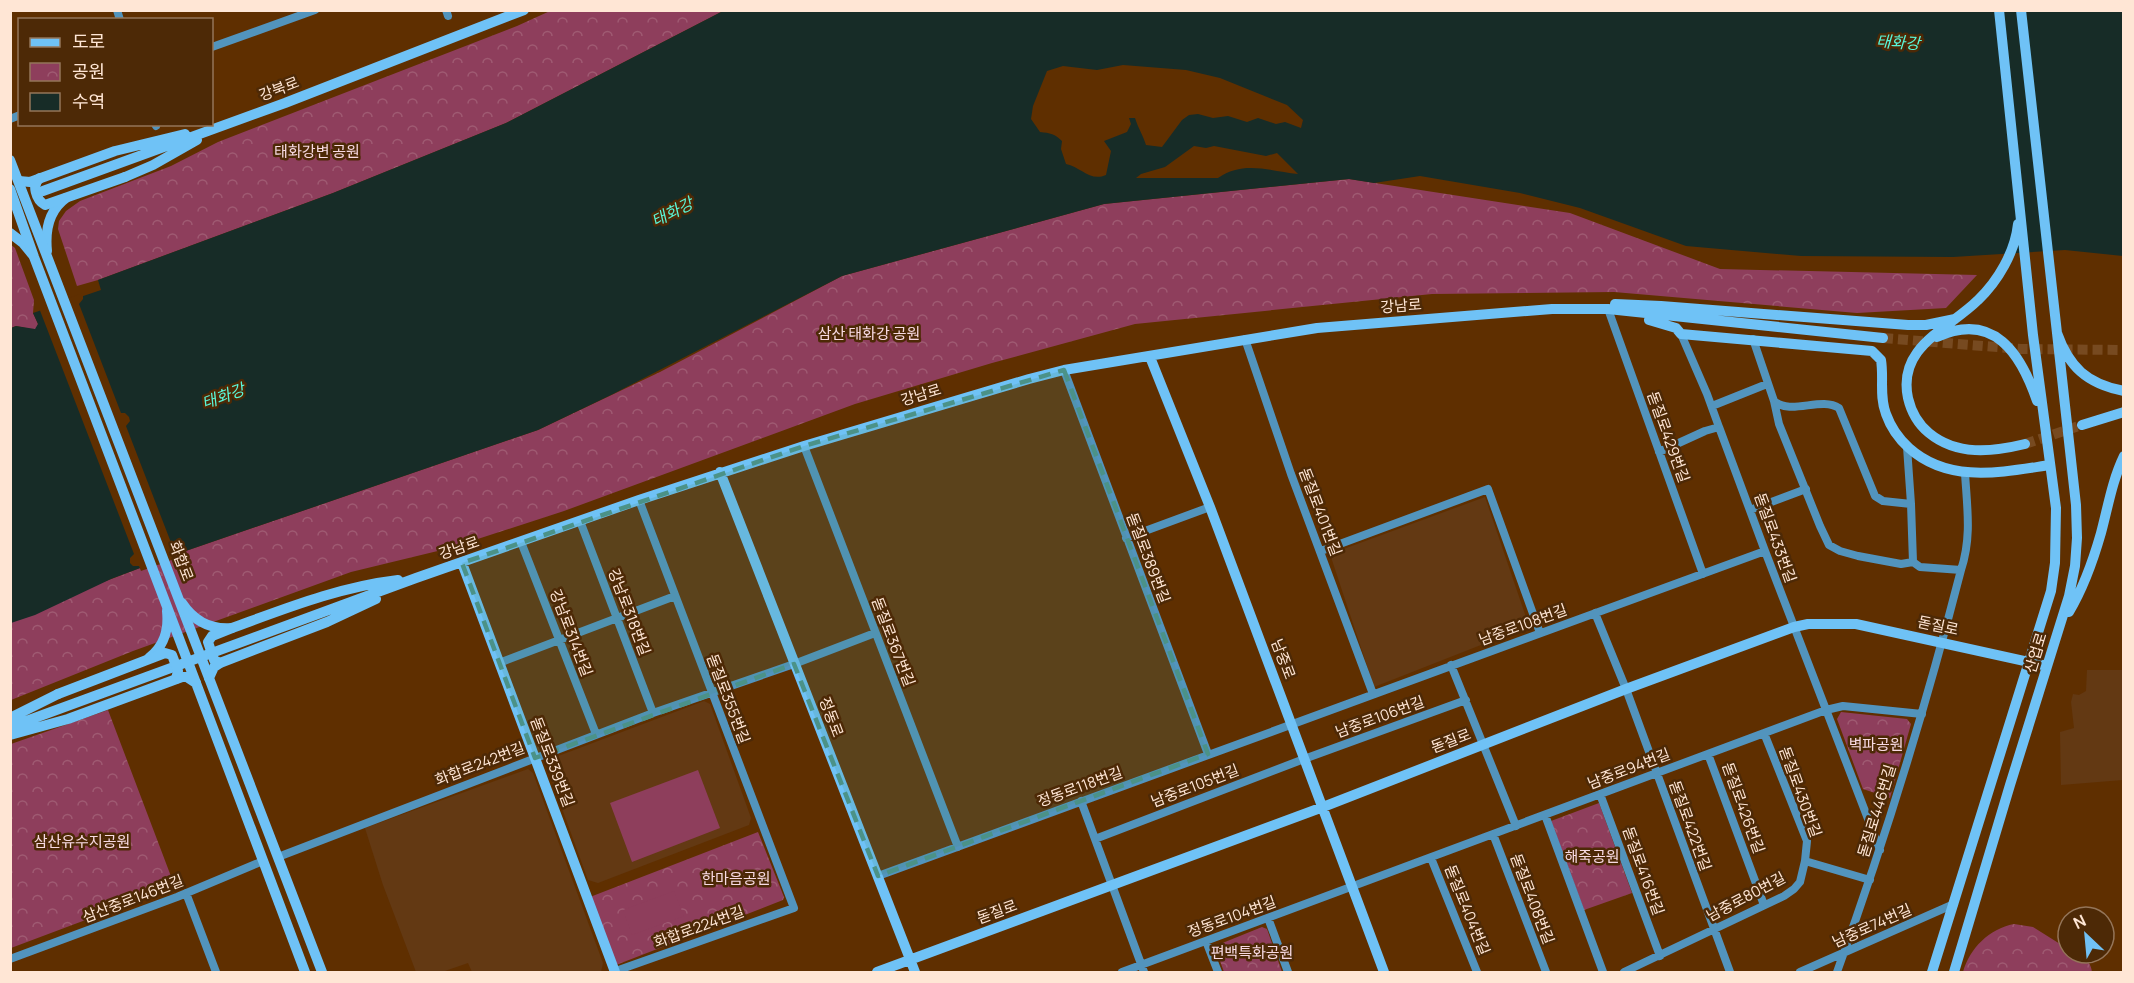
<svg xmlns="http://www.w3.org/2000/svg" width="2134" height="983" font-family="Manrope,'Noto Sans KR',sans-serif">
<defs>
<pattern id="park-crowns" width="20" height="18" patternUnits="userSpaceOnUse" patternTransform="scale(1.5)"><rect width="20" height="18" fill="#8e3e5c"/><path d="M2 6a3 3 0 1 1 6 0M12 15a3 3 0 1 1 6 0" fill="none" stroke="#9f5a72"/></pattern>
</defs>
<rect width="100%" height="100%" fill="#5f2f00"/>
<!-- built -->
<path fill="#633913" d="M1485,497L1529,626L1374,687L1330,554Z
M2087,670H2123V780L2061,785L2060,732L2074,728L2071,702L2073,694L2079,695L2086,691Z
M704,701L710,704L751,818L749,825L598,883L588,880L547,767L553,758Z
M528,769L533,773L603,963L601,972H472L468,963L442,972H416L383,885L365,828Z"/>
<!-- park -->
<path fill="url(#park-crowns)" d="M550,11H723L506,123L333,193L98,280L77,286L58,229L59,221L66,211L80,201L171,166L218,142L517,26Z
M1349,179L1570,213L1720,269L1977,275L1946,308L1857,313L1614,292L1432,294L1135,324L992,363L855,404L564,511L450,548L351,572L133,651L11,700V617L177,554L538,430L660,372L842,276L1104,204Z
M10,244L15,248L34,300L33,313L38,324L36,330L16,326L11,328Z
M108,710L172,879L168,889L11,948V744Z
M1841,712L1907,719L1911,724L1890,798L1863,789L1837,719Z
M1599,803L1632,893L1584,910L1551,821Z
M758,832L784,897L783,900L616,965L590,897Z
M2014,924L2033,927L2068,949V953C2080,953 2091,960 2092,972H1963C1970,948 1989,929 2014,924Z
M1262,927L1267,929L1282,972H1224L1216,950L1220,944Z"/>
<!-- garden -->
<path fill="#8e3e5c" d="M698,770L720,828L632,862L610,803Z
M674,891L684,916L632,935L623,910Z"/>
<!-- water -->
<path fill="#172c27" fill-rule="evenodd" d="M723,11H2123V256L2065,250L1953,257L1801,256L1686,246L1580,208L1520,193L1420,176L1374,183L1349,179L1104,204L842,276L613,394L538,430L177,554L111,579L35,615L11,623V328L16,326L35,329L38,324L33,313L101,290L98,280L333,193L506,123ZM1123,65L1186,70L1220,78L1287,105L1303,120L1301,128L1285,122L1276,124L1258,118L1247,122L1228,116L1213,118L1198,114L1189,115L1182,120L1162,147L1146,145C1143,135 1138,128 1135,118H1129L1131,124L1127,132L1104,141L1111,151L1106,175C1090,182 1081,167 1066,164L1061,149L1062,141C1055,134 1050,133 1040,132L1031,119L1033,106L1047,71L1063,66L1097,70ZM1194,146L1206,148L1214,146L1266,156L1277,153L1298,174C1270,171 1243,160 1218,178H1136L1141,174L1165,167Z"/>
<!-- pier -->
<path fill="#5f2f00" d="M83,293V299L79,304L121,413H125L129,417L130,421L126,426L177,558L141,571L139,566H133L130,563V558L134,554L39,308Z"/>
<g fill="none" stroke-linecap="round" stroke-linejoin="round">
<!-- secondary-tunnel -->
<path stroke="#774a20" stroke-width="10" stroke-dasharray="10 5" stroke-linecap="butt" d="M1883,338L2021,349L2124,350
M2025,444L2082,425"/>
<!-- street -->
<path stroke="#5294bd" stroke-width="8" d="M117,10L120,20
M446,10L448,16
M212,47L315,10
M10,119L20,115
M155,124L156,126
M1608,309L1703,574
M1681,334L1707,394L1719,427
M1245,339L1291,474L1373,694
M1753,339L1774,401C1791,416 1821,396 1839,408L1875,496L1883,501L1911,504L1913,562L1920,567L1961,570C1926,706 1885,840 1837,972
M1064,370L1208,754
M1774,401L1779,424L1820,526L1829,545L1840,551L1858,556L1901,564L1913,562
M1712,406L1767,384
M804,446L958,847
M1907,447L1911,504
M1659,452L1705,431L1719,427L1765,551L1880,850
M1750,510L1806,489
M580,521L653,713
M1126,538L1210,507
M521,542L596,734
M1321,551L1488,489L1540,633
M1961,570C1972,537 1967,507 1965,473
M1595,613L1626,689L1730,972
M499,663L675,596
M1451,665L1516,826
M1708,754L1764,905
M1600,794L1660,956
M1081,801L1144,972
M1545,815L1603,972
M1493,834L1546,972
M1095,839L1304,759L1466,700
M278,857L653,713L794,664L875,633
M1431,858L1477,972
M1805,861L1870,880
M878,876L1765,551
M186,893L216,972
M1268,918L1288,972
M1206,941L1218,972
M10,959L177,897L263,861
M613,972L794,908L639,500
M1122,972L1826,710L1843,706L1922,714
M1624,972L1784,896L1794,889L1800,882L1805,861L1807,841L1764,733
M1800,972L1954,904"/>
<!-- secondary -->
<path stroke="#6fc2f6" stroke-width="10" d="M2021,10L2057,333C2069,367 2087,384 2124,391
M125,177L153,165L197,140
M19,181L30,182L115,151L185,134
M43,191L285,103L524,10
M2018,224C2015,252 1998,281 1978,300C1949,329 1897,346 1908,398C1911,411 1918,424 1929,433C1957,456 1992,452 2025,444
M10,233L23,243L32,254
M47,251C45,231 48,211 66,198
M1615,304L1661,306L1908,325H1926L1955,319
M1649,320L1676,328L1681,334L1872,351L1881,360C1884,378 1879,396 1886,414C1891,428 1899,439 1909,448C1949,484 2002,472 2050,465
M1937,337C1994,311 2021,354 2037,401
M1150,357L1210,507L1384,972
M2082,425L2124,412
M720,472L915,972
M462,563L615,972
M182,603C194,621 210,630 232,628C287,608 339,587 398,580
M2069,612C2084,587 2093,561 2101,533C2108,507 2112,481 2124,456
M149,658C164,646 169,631 167,611
M10,718L58,694
M10,727L416,578L639,500L804,446L1029,379L1064,370L1317,328L1552,309H1608L1883,338
M10,735L68,719L182,677H187L196,683L305,972
M322,972L209,678L214,667L220,663L327,622L376,599
M877,972L1323,807L1626,689L1794,627L1808,624H1856L2047,666
M1932,972L2051,591L2055,563L2056,508L2033,335L1999,10
M1954,972L2010,785L2069,596L2075,566L2077,538L2076,505L2057,333"/>
<!-- secondary-bridge -->
<path stroke="#6fc2f6" stroke-width="10" d="M10,160L209,678
M40,178C31,184 36,200 45,205L125,177
M10,189L34,257L196,683
M220,663L214,660L208,642L212,636L232,628
M58,694L165,653L172,655L178,671L176,679"/>
</g>
<!-- marked area -->
<path fill="#4b9288" fill-opacity="0.2" stroke="#4b9288" stroke-width="4.5" stroke-dasharray="12 8" stroke-linejoin="round" d="M1064,370L1208,754L878,876L794,664L535,758L462,563L804,446Z"/>
<g text-anchor="middle" stroke-width="5" stroke-linejoin="round" paint-order="stroke">
<!-- street labels -->
<g font-size="15" fill="#ffe6d5" stroke="#4d2906">
<text transform="translate(279 89) rotate(-21)" y="5">강북로</text>
<text transform="translate(1401 306) rotate(-4)" y="5">강남로</text>
<text transform="translate(921 395) rotate(-17)" y="5">강남로</text>
<text transform="translate(1668 437) rotate(70)" y="5">돋질로429번길</text>
<text transform="translate(1320 512) rotate(69)" y="5">돋질로401번길</text>
<text transform="translate(1775 538) rotate(70)" y="5">돋질로433번길</text>
<text transform="translate(459 548) rotate(-19)" y="5">강남로</text>
<text transform="translate(1148 558) rotate(69)" y="5">돋질로389번길</text>
<text transform="translate(181 561) rotate(69)" y="5">화합로</text>
<text transform="translate(629 612) rotate(69)" y="5">강남로318번길</text>
<text transform="translate(1523 625) rotate(-20)" y="5">남중로108번길</text>
<text transform="translate(1938 626) rotate(12)" y="5">돋질로</text>
<text transform="translate(571 633) rotate(69)" y="5">강남로314번길</text>
<text transform="translate(893 642) rotate(69)" y="5">돋질로367번길</text>
<text transform="translate(2036 653) rotate(-73)" y="5">산업로</text>
<text transform="translate(1283 659) rotate(69)" y="5">남중로</text>
<text transform="translate(728 699) rotate(69)" y="5">돋질로355번길</text>
<text transform="translate(831 717) rotate(69)" y="5">정동로</text>
<text transform="translate(1380 717) rotate(-20)" y="5">남중로106번길</text>
<text transform="translate(1451 741) rotate(-21)" y="5">돋질로</text>
<text transform="translate(552 762) rotate(69)" y="5">돋질로339번길</text>
<text transform="translate(480 764) rotate(-21)" y="5">화합로242번길</text>
<text transform="translate(1629 769) rotate(-21)" y="5">남중로94번길</text>
<text transform="translate(1195 786) rotate(-21)" y="5">남중로105번길</text>
<text transform="translate(1080 787) rotate(-20)" y="5">정동로118번길</text>
<text transform="translate(1800 792) rotate(70)" y="5">돋질로430번길</text>
<text transform="translate(1743 808) rotate(70)" y="5">돋질로426번길</text>
<text transform="translate(1877 811) rotate(-73)" y="5">돋질로446번길</text>
<text transform="translate(1690 826) rotate(70)" y="5">돋질로422번길</text>
<text transform="translate(1643 871) rotate(70)" y="5">돋질로416번길</text>
<text transform="translate(1746 897) rotate(-28)" y="5">남중로80번길</text>
<text transform="translate(133 899) rotate(-21)" y="5">삼산중로146번길</text>
<text transform="translate(1532 899) rotate(69)" y="5">돋질로408번길</text>
<text transform="translate(1467 910) rotate(68)" y="5">돋질로404번길</text>
<text transform="translate(997 912) rotate(-20)" y="5">돋질로</text>
<text transform="translate(1232 917) rotate(-20)" y="5">정동로104번길</text>
<text transform="translate(1872 926) rotate(-24)" y="5">남중로74번길</text>
<text transform="translate(699 927) rotate(-20)" y="5">화합로224번길</text>
</g>
<!-- park labels -->
<g font-size="15" fill="#f8dae3" stroke="#4d2906">
<text x="317" y="157">태화강변 공원</text>
<text x="869" y="339">삼산 태화강 공원</text>
<text x="1876" y="750">벽파공원</text>
<text x="82" y="847">삼산유수지공원</text>
<text x="1592" y="862">해죽공원</text>
<text x="736" y="884">한마음공원</text>
<text x="1252" y="958">편백특화공원</text>
</g>
<!-- water labels -->
<g font-size="16" font-style="italic" fill="#59f8db" stroke="#4d2906">
<text transform="translate(1898 42) rotate(3)" y="6">태화강</text>
<text transform="translate(672 212) rotate(-27)" y="6">태화강</text>
<text transform="translate(223 396) rotate(-20)" y="6">태화강</text>
</g>
</g>
<!-- border -->
<rect width="2134" height="983" fill="none" stroke="#ffe6d5" stroke-width="24"/>
<!-- legend -->
<rect x="18" y="18" width="195" height="108" fill="#4d2906" stroke="#947559" stroke-width="1.5"/>
<rect x="30" y="38" width="30" height="9" fill="#6fc2f6" stroke="#947559" stroke-width="1.5"/>
<text x="72" y="48" font-size="18" fill="#ffe6d5">도로</text>
<rect x="30" y="63" width="30" height="18" fill="url(#park-crowns)" stroke="#947559" stroke-width="1.5"/>
<text x="72" y="78" font-size="18" fill="#ffe6d5">공원</text>
<rect x="30" y="93" width="30" height="18" fill="#172c27" stroke="#947559" stroke-width="1.5"/>
<text x="72" y="108" font-size="18" fill="#ffe6d5">수역</text>
<!-- north arrow -->
<g transform="translate(2086 935) rotate(334)"><circle r="28" fill="#4d2906" stroke="#947559" stroke-width="1.5"/>
<path d="M0-4.5L10 22L0 15L-10 22Z" fill="#71c1f5"/>
<text y="-9" font-size="16" font-weight="bold" text-anchor="middle" fill="#ffe6d5">N</text>
</g>
</svg>
